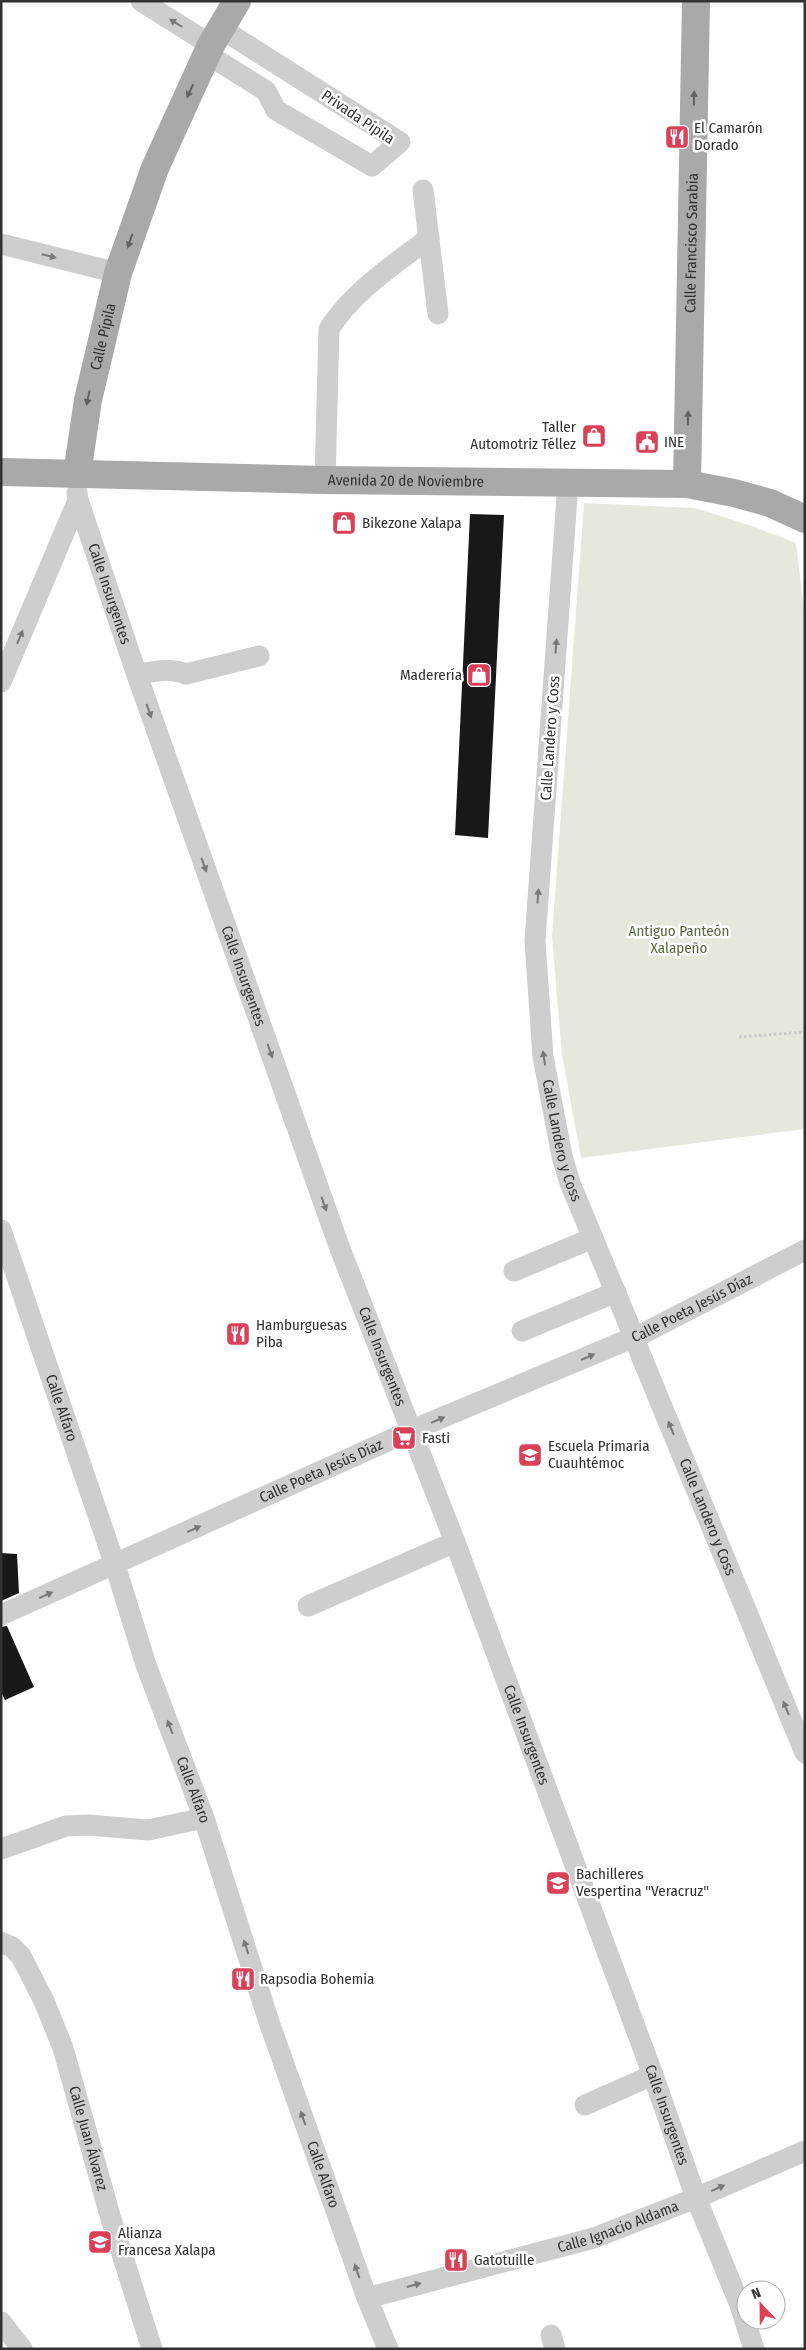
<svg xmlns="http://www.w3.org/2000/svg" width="806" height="2350" font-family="'Fira Sans Condensed',sans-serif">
<rect width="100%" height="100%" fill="#fff"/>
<!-- green -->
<path fill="#e5e9dd" d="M584,503L695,508L755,527L796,543L805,619V1129L581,1158L562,1055L552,936Z"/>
<!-- building -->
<path fill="#181818" d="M470,514L504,515L488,838L455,835Z
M1,1553L17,1554L19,1593L1,1601Z
M7,1626L34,1687L5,1700L1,1692V1627Z"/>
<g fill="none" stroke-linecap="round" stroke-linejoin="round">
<!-- path -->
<path stroke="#c8c8c8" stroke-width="3" stroke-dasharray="2.5 2.5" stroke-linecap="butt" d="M739,1037L805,1032"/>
<!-- minor -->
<g stroke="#cecece" stroke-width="21">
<path d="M141,1L211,45"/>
<path d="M207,54L266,91L276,110L372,166L400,142L220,28"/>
<path d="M423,190L438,314"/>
<path d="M1,244L118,273"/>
<path d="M325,480L329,329C353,291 394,265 429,238"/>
<path id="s1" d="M568,483L535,941L543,1057L562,1156L570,1183L627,1320"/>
<path id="s2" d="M78,500L137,675L339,1246L455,1542L653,2075L696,2198L740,2305L754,2349"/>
<path d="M137,675C152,671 172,668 186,674L259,656"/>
<path d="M1,682L78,500L77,493"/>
<path id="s3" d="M1,1230L115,1565L146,1665L204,1818L269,2022L367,2298L388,2349"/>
<path d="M514,1271L593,1238"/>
<path d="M522,1331L616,1292"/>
<path id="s4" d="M642,1358L805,1753"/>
<path d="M308,1606L455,1542"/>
<path id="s5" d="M1,1615L410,1431L644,1333L805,1250"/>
<path d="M1,1849L66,1826L88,1825L148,1830L204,1818"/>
<path id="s6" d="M1,1942L12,1947L21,1956L44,2001L63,2048L111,2219L152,2349"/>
<path d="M585,2105L653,2075"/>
<path id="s7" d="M367,2298L594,2238L696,2198L805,2151"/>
<path d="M1,2322L22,2349"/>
<path d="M551,2335L555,2349"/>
</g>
<!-- major -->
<g stroke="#a9a9a9" stroke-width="28">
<path id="s8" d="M1,472L325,480L687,484L734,493L770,503L805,519"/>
<path id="s9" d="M77,474L88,400L118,273L155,168L211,45L237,1"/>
<path id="s10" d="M687,484L696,1"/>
</g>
<!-- minor-bridge -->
<path stroke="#cecece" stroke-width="21" d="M627,1320L642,1358"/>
</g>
<!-- one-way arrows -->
<defs><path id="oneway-solid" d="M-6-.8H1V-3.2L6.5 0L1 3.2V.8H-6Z" transform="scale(1.25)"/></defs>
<g fill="#787878">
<use href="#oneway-solid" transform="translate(176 23) rotate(-148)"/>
<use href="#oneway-solid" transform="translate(49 256) rotate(14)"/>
<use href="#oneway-solid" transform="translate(20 637) rotate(-67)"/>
<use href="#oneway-solid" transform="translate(556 646) rotate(-86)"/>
<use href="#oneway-solid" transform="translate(149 711) rotate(70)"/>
<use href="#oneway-solid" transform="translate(204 865) rotate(70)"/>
<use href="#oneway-solid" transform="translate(538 896) rotate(-86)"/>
<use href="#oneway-solid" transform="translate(270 1051) rotate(70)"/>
<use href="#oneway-solid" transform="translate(544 1058) rotate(-98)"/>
<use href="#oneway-solid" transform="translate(324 1204) rotate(70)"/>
<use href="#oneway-solid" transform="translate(588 1357) rotate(-23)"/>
<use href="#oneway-solid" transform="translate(438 1420) rotate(-23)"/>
<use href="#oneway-solid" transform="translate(671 1428) rotate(-112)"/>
<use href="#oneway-solid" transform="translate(194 1529) rotate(-24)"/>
<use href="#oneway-solid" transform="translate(46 1595) rotate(-24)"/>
<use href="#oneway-solid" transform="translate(786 1708) rotate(-112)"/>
<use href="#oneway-solid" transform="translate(170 1727) rotate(-111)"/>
<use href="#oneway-solid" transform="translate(246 1947) rotate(-108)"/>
<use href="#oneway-solid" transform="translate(303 2118) rotate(-109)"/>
<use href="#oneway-solid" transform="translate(718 2188) rotate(-24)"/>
<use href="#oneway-solid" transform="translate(357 2271) rotate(-109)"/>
<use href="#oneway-solid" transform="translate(414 2285) rotate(-15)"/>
</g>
<g fill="#616161">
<use href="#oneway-solid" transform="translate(190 91) rotate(115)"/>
<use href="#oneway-solid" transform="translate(694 98) rotate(-89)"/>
<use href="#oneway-solid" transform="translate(130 241) rotate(109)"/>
<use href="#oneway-solid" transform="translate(88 398) rotate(101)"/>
<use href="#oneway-solid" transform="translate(688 418) rotate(-89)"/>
</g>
<!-- icons -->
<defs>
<symbol id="restaurant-square" viewBox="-11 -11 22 22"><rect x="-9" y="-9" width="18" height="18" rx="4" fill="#da4058" stroke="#fff"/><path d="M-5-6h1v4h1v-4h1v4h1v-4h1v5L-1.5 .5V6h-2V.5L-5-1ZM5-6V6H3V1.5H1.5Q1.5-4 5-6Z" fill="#fff"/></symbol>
<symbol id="shop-square" viewBox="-11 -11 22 22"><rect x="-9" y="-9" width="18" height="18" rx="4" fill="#da4058" stroke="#fff"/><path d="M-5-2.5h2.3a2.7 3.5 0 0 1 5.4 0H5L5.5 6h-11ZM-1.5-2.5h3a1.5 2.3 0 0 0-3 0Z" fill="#fff"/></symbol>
<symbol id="civic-square" viewBox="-11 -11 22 22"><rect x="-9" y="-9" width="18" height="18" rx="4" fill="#da4058" stroke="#fff"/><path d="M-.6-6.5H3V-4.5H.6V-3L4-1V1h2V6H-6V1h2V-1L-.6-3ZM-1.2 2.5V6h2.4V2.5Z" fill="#fff"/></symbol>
<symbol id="supermarket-square" viewBox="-11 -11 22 22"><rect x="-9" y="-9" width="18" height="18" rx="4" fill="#da4058" stroke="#fff"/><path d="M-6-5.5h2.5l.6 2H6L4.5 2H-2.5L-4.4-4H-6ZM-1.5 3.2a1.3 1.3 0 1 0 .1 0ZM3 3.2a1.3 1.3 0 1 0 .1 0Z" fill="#fff"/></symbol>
<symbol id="school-square" viewBox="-11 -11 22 22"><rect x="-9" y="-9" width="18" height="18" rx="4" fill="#da4058" stroke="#fff"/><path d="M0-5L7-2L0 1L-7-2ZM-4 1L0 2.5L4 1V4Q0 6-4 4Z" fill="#fff"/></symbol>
</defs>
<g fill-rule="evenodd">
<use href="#restaurant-square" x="663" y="123" width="28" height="28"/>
<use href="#shop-square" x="580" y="422" width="28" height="28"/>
<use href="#civic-square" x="633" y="428" width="28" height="28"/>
<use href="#shop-square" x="330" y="509" width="28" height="28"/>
<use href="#shop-square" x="465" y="661" width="28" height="28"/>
<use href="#restaurant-square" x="224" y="1320" width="28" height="28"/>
<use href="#supermarket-square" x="390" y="1424" width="28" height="28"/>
<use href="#school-square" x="516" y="1441" width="28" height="28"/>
<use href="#school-square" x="544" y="1869" width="28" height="28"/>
<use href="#restaurant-square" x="229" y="1965" width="28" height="28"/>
<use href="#school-square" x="86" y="2228" width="28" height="28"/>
<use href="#restaurant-square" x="442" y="2246" width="28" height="28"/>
</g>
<g text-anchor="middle" stroke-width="5" stroke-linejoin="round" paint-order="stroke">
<!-- street labels -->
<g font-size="15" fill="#313131" stroke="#fff">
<text transform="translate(358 117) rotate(34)" y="5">Privada Pípila</text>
<text dy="5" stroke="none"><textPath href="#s10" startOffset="241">Calle Francisco Sarabia</textPath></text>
<text dy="5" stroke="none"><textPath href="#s9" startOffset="140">Calle Pípila</textPath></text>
<text dy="5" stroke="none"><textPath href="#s8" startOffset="405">Avenida 20 de Noviembre</textPath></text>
<text dy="5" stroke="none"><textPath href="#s2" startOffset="99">Calle Insurgentes</textPath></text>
<text transform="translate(550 738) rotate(-86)" y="5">Calle Landero y Coss</text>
<text dy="5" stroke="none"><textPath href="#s2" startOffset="504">Calle Insurgentes</textPath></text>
<text dy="5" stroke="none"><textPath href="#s1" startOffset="661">Calle Landero y Coss</textPath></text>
<text dy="5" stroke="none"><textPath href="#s5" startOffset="756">Calle Poeta Jesús Díaz</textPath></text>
<text dy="5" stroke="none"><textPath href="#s2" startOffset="909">Calle Insurgentes</textPath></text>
<text dy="5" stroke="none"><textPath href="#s3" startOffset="188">Calle Alfaro</textPath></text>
<text dy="5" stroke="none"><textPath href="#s5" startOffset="351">Calle Poeta Jesús Díaz</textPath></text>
<text dy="5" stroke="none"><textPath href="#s4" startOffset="172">Calle Landero y Coss</textPath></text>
<text dy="5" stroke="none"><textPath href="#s2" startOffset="1314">Calle Insurgentes</textPath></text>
<text dy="5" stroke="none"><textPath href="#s3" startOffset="592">Calle Alfaro</textPath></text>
<text dy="5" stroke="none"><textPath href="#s2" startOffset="1719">Calle Insurgentes</textPath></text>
<text dy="5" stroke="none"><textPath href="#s6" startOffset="220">Calle Juan Álvarez</textPath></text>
<text dy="5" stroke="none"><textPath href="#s3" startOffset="998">Calle Alfaro</textPath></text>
<text dy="5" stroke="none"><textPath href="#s7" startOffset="261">Calle Ignacio Aldama</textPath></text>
</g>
<!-- poi labels -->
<g font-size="15" fill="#313131" stroke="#fff" text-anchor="start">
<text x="694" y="133">El Camarón<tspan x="694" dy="17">Dorado</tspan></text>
<text x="576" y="432" text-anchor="end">Taller<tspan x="576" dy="17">Automotriz Téllez</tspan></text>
<text x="664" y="447">INE</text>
<text x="362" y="528">Bikezone Xalapa</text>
<text x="462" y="680" text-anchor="end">Maderería</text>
<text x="256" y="1330">Hamburguesas<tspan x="256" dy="17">Piba</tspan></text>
<text x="422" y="1443">Fasti</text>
<text x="548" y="1451">Escuela Primaria<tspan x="548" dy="17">Cuauhtémoc</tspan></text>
<text x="576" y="1879">Bachilleres<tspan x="576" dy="17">Vespertina "Veracruz"</tspan></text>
<text x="260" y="1984">Rapsodia Bohemia</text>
<text x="118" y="2238">Alianza<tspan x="118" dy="17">Francesa Xalapa</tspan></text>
<text x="474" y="2265">Gatotuille</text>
</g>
<!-- park labels -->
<g font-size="15" fill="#576a40" stroke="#fff">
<text x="679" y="936">Antiguo Panteón<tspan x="679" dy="17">Xalapeño</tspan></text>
</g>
</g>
<!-- border -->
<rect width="806" height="2350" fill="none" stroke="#313131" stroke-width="5"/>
<!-- north arrow -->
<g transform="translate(761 2305) rotate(338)"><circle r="24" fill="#ffffff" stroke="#adadad"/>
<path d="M0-4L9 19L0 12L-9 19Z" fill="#da4058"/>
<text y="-8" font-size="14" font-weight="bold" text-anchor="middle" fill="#313131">N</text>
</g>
</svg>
